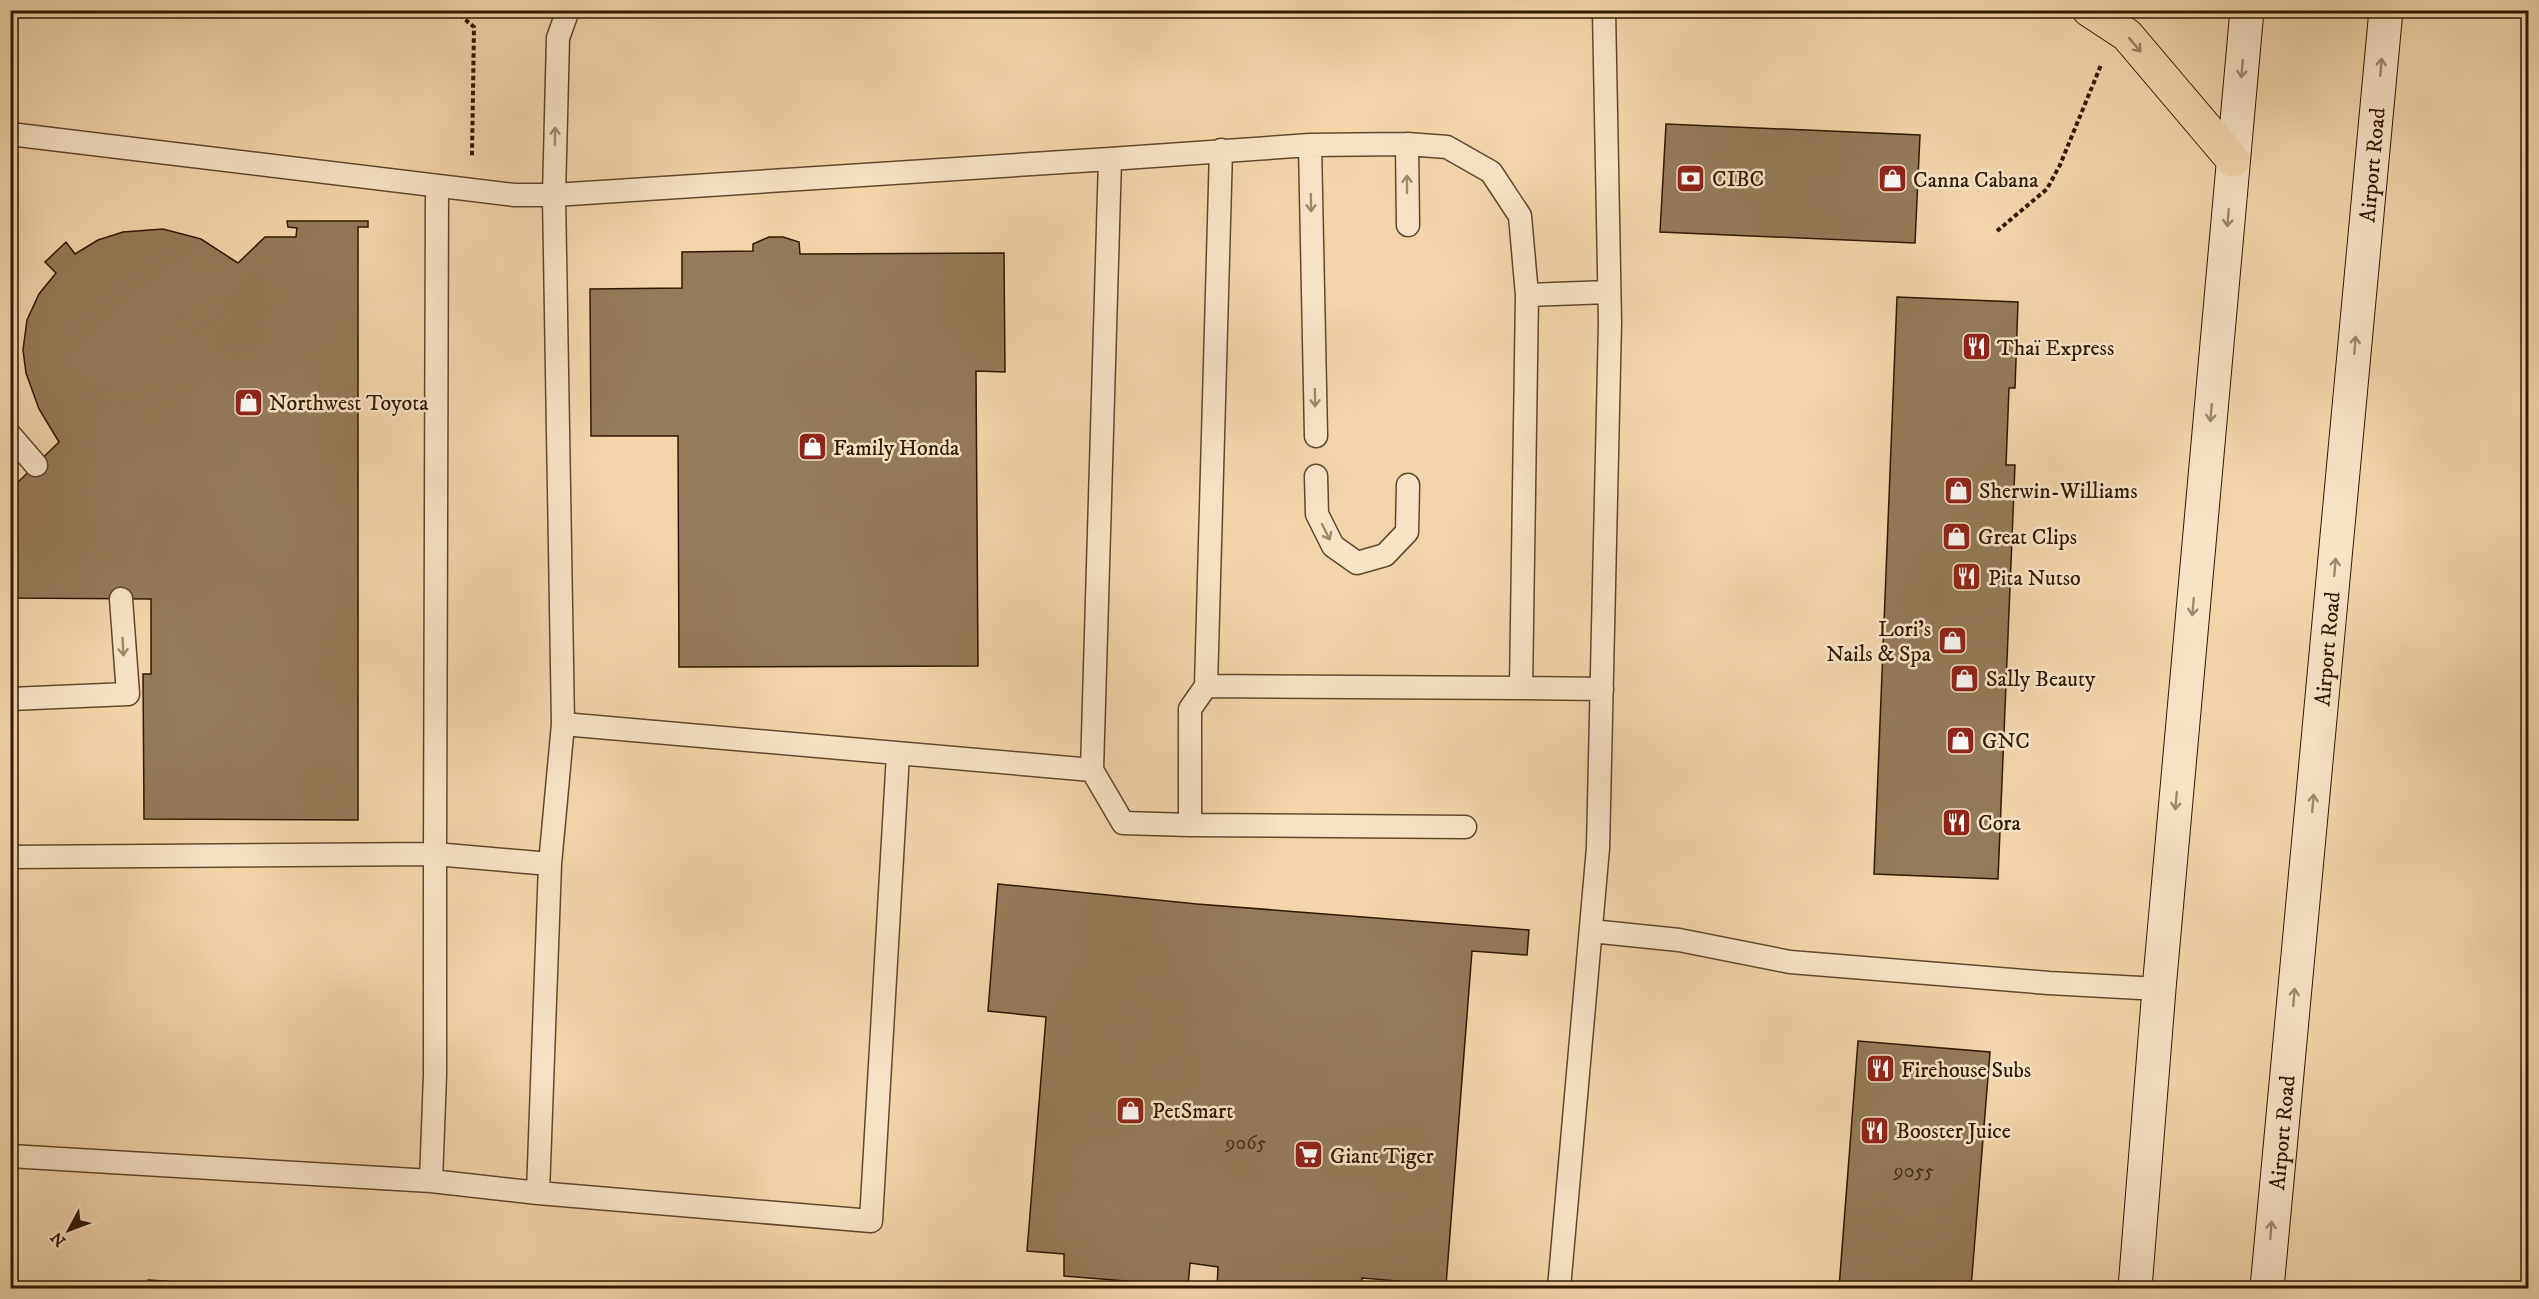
<svg xmlns="http://www.w3.org/2000/svg" width="2539" height="1299" font-family="'IM FELL DW Pica',serif">
<rect width="100%" height="100%" fill="#f2d6a9"/>
<filter id="stains"><feTurbulence type="fractalNoise" baseFrequency=".00333" numOctaves="4"/><feColorMatrix values="0 0 0 0 .2 0 0 0 0 .09 0 0 0 0 .02 0 0 0 .5 -.17"/></filter>
<radialGradient id="worn" r=".72"><stop offset=".6" stop-color="#630" stop-opacity="0"/><stop offset="1" stop-color="#630" stop-opacity=".3"/></radialGradient>
<!-- building -->
<path fill="#947b59" stroke="#2f1902" stroke-width="1.5" d="M1666,124L1920,135L1915,243L1660,232Z
M287,221H368V227H358V820L144,819L143,674H151V599L10,598V535L14,486L59,442L39,409L26,373L23,350L27,320L39,294L56,273L45,262L66,242L75,254L98,240L123,232L163,229L201,239L238,263L265,237H296L297,228L288,227Z
M769,237H783L799,242L800,254L1004,253L1005,372L976,371L978,666L679,667L678,436H591L590,289L682,288V252L753,251V244Z
M1897,297L2018,302L2015,388H2009L2006,465H2015L1998,879L1874,874Z
M998,884L1197,904L1529,930L1527,955L1472,951L1446,1285L1362,1278L1361,1288L1217,1287L1218,1267L1190,1263L1188,1286L1064,1276V1254L1027,1251L1046,1017L988,1011Z
M1858,1041L1990,1052L1971,1288H1839Z
M148,1280L270,1288H147Z"/>
<g fill="none" stroke-linecap="round" stroke-linejoin="round">
<defs>
<path id="service" d="M10,134L514,195H554L1110,159L1092,770L563,724L550,864L538,1193L431,1181L10,1156
M1407,144L1408,225
M1310,145L1316,436
M1110,159L1310,145L1407,144L1447,147L1491,172L1520,216L1527,295L1521,688L1206,686L1221,150
M437,186L435,854L550,864
M1527,295L1609,292
M10,435L36,465
M1316,476L1317,514L1333,546L1357,563L1385,555L1407,532L1408,485
M1206,686L1190,709V825L1465,827
M1521,688L1602,689
M10,699L128,694L121,599
M563,724L554,195L558,38L568,10
M1092,770L1123,823L1190,825
M10,857L435,854V1075L431,1181
M1591,931L1679,940L1790,962L2049,983L2159,989
M538,1193L871,1221L898,754
M1559,1288L1598,848L1610,322L1604,10"/>
<g id="secondary">
<path d="M2135,1288L2159,989L2247,10"/>
<path id="s1" d="M2267,1288L2386,10"/>
</g>
<path id="primary" d="M2089,10L2127,35L2233,160"/>
</defs>
<!-- service casing -->
<use href="#service" stroke="#60482c" stroke-width="25"/>
<!-- secondary casing -->
<use href="#secondary" stroke="#2f1902" stroke-width="35"/>
<!-- primary casing -->
<use href="#primary" stroke="#2f1902" stroke-width="35"/>
<!-- path -->
<path stroke="#2f1902" stroke-width="4" stroke-dasharray="4.5 3" stroke-linecap="butt" d="M454,10L474,27L472,156
M1997,231L2047,189L2060,165L2101,65"/>
<!-- service -->
<use href="#service" stroke="#f7e4c7" stroke-width="22"/>
<!-- secondary -->
<use href="#secondary" stroke="#f7e4c7" stroke-width="33"/>
<!-- primary -->
<use href="#primary" stroke="#f2d6a9" stroke-width="33"/>
</g>
<!-- one-way arrows -->
<defs><path id="oneway-shaft" d="M-6 0H5M1.5-3L5.5 0L1.5 3" fill="none" stroke-width="1.6" stroke-linecap="round" stroke-linejoin="round" transform="scale(1.5)"/></defs>
<use stroke="#9a815e" href="#oneway-shaft" transform="translate(2135 45) rotate(50)"/>
<g stroke="#9d896e">
<use href="#oneway-shaft" transform="translate(2381 67) rotate(-85)"/>
<use href="#oneway-shaft" transform="translate(2242 69) rotate(95)"/>
<use href="#oneway-shaft" transform="translate(555 136) rotate(-89)"/>
<use href="#oneway-shaft" transform="translate(1407 184) rotate(-90)"/>
<use href="#oneway-shaft" transform="translate(1311 203) rotate(89)"/>
<use href="#oneway-shaft" transform="translate(2228 218) rotate(95)"/>
<use href="#oneway-shaft" transform="translate(2355 345) rotate(-85)"/>
<use href="#oneway-shaft" transform="translate(1315 398) rotate(89)"/>
<use href="#oneway-shaft" transform="translate(2211 413) rotate(95)"/>
<use href="#oneway-shaft" transform="translate(1326 532) rotate(63)"/>
<use href="#oneway-shaft" transform="translate(2335 567) rotate(-85)"/>
<use href="#oneway-shaft" transform="translate(2193 607) rotate(95)"/>
<use href="#oneway-shaft" transform="translate(123 647) rotate(87)"/>
<use href="#oneway-shaft" transform="translate(2176 801) rotate(95)"/>
<use href="#oneway-shaft" transform="translate(2313 803) rotate(-85)"/>
<use href="#oneway-shaft" transform="translate(2294 997) rotate(-85)"/>
<use href="#oneway-shaft" transform="translate(2271 1230) rotate(-86)"/>
</g>
<!-- icons -->
<defs>
<symbol id="bank-square" viewBox="-11 -11 22 22"><rect x="-9" y="-9" width="18" height="18" rx="4" fill="#8f2418" stroke="#f7e4c7"/><path d="M-6-4H6V4H-6ZM0-2.3a2.3 2.3 0 1 0 0 4.6a2.3 2.3 0 1 0 0-4.6Z" fill="#fff"/></symbol>
<symbol id="shop-square" viewBox="-11 -11 22 22"><rect x="-9" y="-9" width="18" height="18" rx="4" fill="#8f2418" stroke="#f7e4c7"/><path d="M-5-2.5h2.3a2.7 3.5 0 0 1 5.4 0H5L5.5 6h-11ZM-1.5-2.5h3a1.5 2.3 0 0 0-3 0Z" fill="#fff"/></symbol>
<symbol id="restaurant-square" viewBox="-11 -11 22 22"><rect x="-9" y="-9" width="18" height="18" rx="4" fill="#8f2418" stroke="#f7e4c7"/><path d="M-5-6h1v4h1v-4h1v4h1v-4h1v5L-1.5 .5V6h-2V.5L-5-1ZM5-6V6H3V1.5H1.5Q1.5-4 5-6Z" fill="#fff"/></symbol>
<symbol id="supermarket-square" viewBox="-11 -11 22 22"><rect x="-9" y="-9" width="18" height="18" rx="4" fill="#8f2418" stroke="#f7e4c7"/><path d="M-6-5.5h2.5l.6 2H6L4.5 2H-2.5L-4.4-4H-6ZM-1.5 3.2a1.3 1.3 0 1 0 .1 0ZM3 3.2a1.3 1.3 0 1 0 .1 0Z" fill="#fff"/></symbol>
</defs>
<g fill-rule="evenodd">
<use href="#bank-square" x="1674" y="162" width="33" height="33"/>
<use href="#shop-square" x="1876" y="162" width="33" height="33"/>
<use href="#restaurant-square" x="1960" y="330" width="33" height="33"/>
<use href="#shop-square" x="232" y="386" width="33" height="33"/>
<use href="#shop-square" x="796" y="430" width="33" height="33"/>
<use href="#shop-square" x="1942" y="474" width="33" height="33"/>
<use href="#shop-square" x="1940" y="520" width="33" height="33"/>
<use href="#restaurant-square" x="1950" y="560" width="33" height="33"/>
<use href="#shop-square" x="1936" y="624" width="33" height="33"/>
<use href="#shop-square" x="1948" y="662" width="33" height="33"/>
<use href="#shop-square" x="1944" y="724" width="33" height="33"/>
<use href="#restaurant-square" x="1940" y="806" width="33" height="33"/>
<use href="#restaurant-square" x="1864" y="1052" width="33" height="33"/>
<use href="#shop-square" x="1114" y="1094" width="33" height="33"/>
<use href="#restaurant-square" x="1858" y="1114" width="33" height="33"/>
<use href="#supermarket-square" x="1292" y="1138" width="33" height="33"/>
</g>
<g text-anchor="middle" stroke-width="5" stroke-linejoin="round" paint-order="stroke">
<!-- number labels -->
<g font-size="20" fill="#483218">
<text x="1246" y="1149">9065</text>
<text x="1914" y="1177">9055</text>
</g>
<!-- street labels -->
<g font-size="22" fill="#2f1902" stroke="#f7e4c7">
<text dy="8" stroke="none"><textPath href="#s1" startOffset="1128">Airport Road</textPath></text>
<text dy="8" stroke="none"><textPath href="#s1" startOffset="642">Airport Road</textPath></text>
<text dy="8" stroke="none"><textPath href="#s1" startOffset="156">Airport Road</textPath></text>
</g>
<!-- poi labels -->
<g font-size="22" fill="#2f1902" stroke="#f7e4c7" text-anchor="start">
<text x="1712" y="186">CIBC</text>
<text x="1913" y="187">Canna Cabana</text>
<text x="1997" y="355">Thaï Express</text>
<text x="269" y="410">Northwest Toyota</text>
<text x="833" y="455">Family Honda</text>
<text x="1979" y="498">Sherwin-Williams</text>
<text x="1978" y="544">Great Clips</text>
<text x="1988" y="585">Pita Nutso</text>
<text x="1931" y="636" text-anchor="end">Lori's<tspan x="1931" dy="25">Nails &amp; Spa</tspan></text>
<text x="1986" y="686">Sally Beauty</text>
<text x="1982" y="748">GNC</text>
<text x="1978" y="830">Cora</text>
<text x="1901" y="1077">Firehouse Subs</text>
<text x="1152" y="1118">PetSmart</text>
<text x="1896" y="1138">Booster Juice</text>
<text x="1330" y="1163">Giant Tiger</text>
</g>
</g>
<!-- margin -->
<rect width="2539" height="1299" fill="none" stroke="#f2d6a9" stroke-width="36"/>
<rect x="12" y="12" width="2515" height="1275" fill="none" stroke="#2f1902" stroke-width="3"/>
<rect x="18" y="18" width="2503" height="1263" fill="none" stroke="#2f1902" stroke-width="1.5"/>
<!-- north arrow -->
<g transform="translate(69 1230) rotate(229)" stroke="#f7e4c7" stroke-width="4.5" paint-order="stroke">
<path d="M0-4.5L10 22L0 15L-10 22Z" fill="#2f1902"/>
<text y="-9" font-size="16" font-weight="bold" text-anchor="middle" fill="#2f1902">N</text>
</g>
<rect width="100%" height="100%" filter="url(#stains)"/>
<rect width="100%" height="100%" fill="url(#worn)"/>
</svg>
